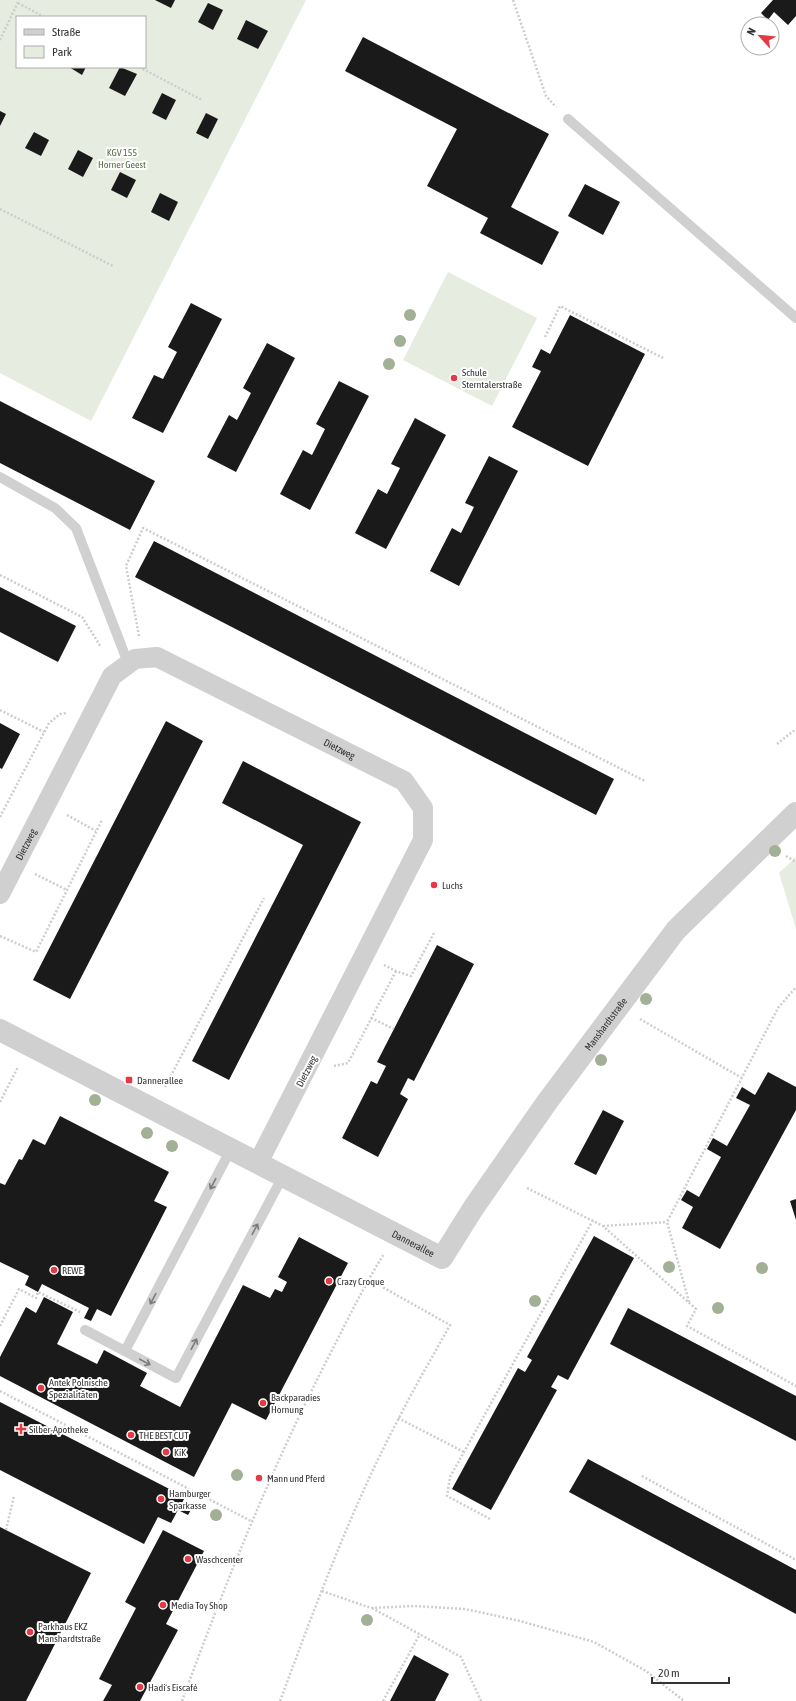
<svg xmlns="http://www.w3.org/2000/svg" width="796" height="1701" font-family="'Asap Condensed',sans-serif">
<rect width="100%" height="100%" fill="#fff"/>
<!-- green -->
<path fill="#e6ecdf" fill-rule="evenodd" d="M0,0H306L91,421L0,373ZM17,17H145V67H17Z
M448,272L537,318L492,406L403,360Z
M796,857V929L779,873Z"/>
<!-- building -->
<path fill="#1a1a1a" d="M155,0H175L171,8Z
M773,0H796V16L788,25L774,12L768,20L761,13Z
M208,3L223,10L213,30L198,22Z
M246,20L268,31L258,49L237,39Z
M363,37L549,134L511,207L559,232L542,265L480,233L488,218L427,186L457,129L345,71Z
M69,67H86L82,75Z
M120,67L137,74L125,96L109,88Z
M162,93L176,100L166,120L152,113Z
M0,111L6,114L0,126Z
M206,113L218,119L208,139L196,133Z
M34,132L49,140L41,156L25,148Z
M78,150L93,158L83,177L68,169Z
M120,172L136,180L127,198L111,190Z
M585,184L620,202L603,235L568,216Z
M160,193L178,202L169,221L151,212Z
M191,303L222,319L163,433L132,418L154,375L163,379L177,352L168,347Z
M570,315L645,354L588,466L512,427L541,371L532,367L541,349L550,354Z
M267,343L295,358L236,472L207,457L229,415L237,420L251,393L243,388Z
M339,381L369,396L310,510L280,494L303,450L312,455L325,429L316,424Z
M0,401L155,481L130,530L0,463Z
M415,418L446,435L386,549L355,533L378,489L387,494L400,468L391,464Z
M489,456L518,471L459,586L430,571L452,528L461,533L474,507L465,503Z
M154,541L614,779L596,815L135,577Z
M0,587L76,626L58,662L0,632Z
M166,721L203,741L70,999L33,980Z
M0,723L20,734L2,769L0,768Z
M243,761L361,822L229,1080L192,1061L303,845L222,803Z
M437,945L474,964L414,1081L408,1078L400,1094L408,1099L378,1157L342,1138L371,1081L377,1084L386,1066L377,1062Z
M768,1072L796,1087V1110L720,1249L682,1228L693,1207L681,1200L687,1190L699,1197L721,1157L707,1149L713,1138L727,1146L750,1105L736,1098L742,1087L755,1095Z
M603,1110L624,1121L596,1175L574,1164Z
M60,1116L169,1172L154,1201L167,1207L111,1316L97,1309L91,1321L84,1318L89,1308L42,1284L38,1292L25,1285L29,1276L0,1262V1183L5,1185L19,1159L22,1160L33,1139L45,1145Z
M796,1199V1220L790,1201Z
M594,1236L634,1258L568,1380L558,1375L551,1387L557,1390L491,1510L452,1489L518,1368L525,1372L532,1360L527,1357Z
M299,1237L348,1263L266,1420L232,1403L194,1477L0,1376V1357L26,1307L36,1313L44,1297L73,1312L57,1344L97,1364L104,1350L147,1373L140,1386L180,1407L243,1285L270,1298L275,1289L282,1292L287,1282L278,1277Z
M628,1308L796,1396V1441L610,1344Z
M0,1402L185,1497L182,1503L192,1508L188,1515L178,1510L171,1523L158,1517L144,1544L0,1470Z
M588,1459L796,1570V1614L569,1492Z
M0,1527L91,1573L26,1701H0Z
M163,1530L204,1551L166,1624L178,1630L140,1701H103L112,1685L99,1679L136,1608L125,1602Z
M414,1655L449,1674L435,1701H390Z"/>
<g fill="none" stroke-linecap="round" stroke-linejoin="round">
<!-- path -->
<path stroke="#cdcdcd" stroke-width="2.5" stroke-dasharray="2 2" stroke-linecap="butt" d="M513,0L546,96L556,107
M18,3L44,17
M0,40L19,0
M139,67L202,100
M0,209L113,266
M545,337L560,306L665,359
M0,575L82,617L101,647
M139,636L126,566L143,528L645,781
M0,710L44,732
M777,744L796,729
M67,815L96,831
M0,817L49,723L60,714L67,713
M786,856L796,862
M35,874L67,890
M0,936L36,952L102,820
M384,965L396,971L411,976L435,931
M371,1018L394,1029
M640,1019L742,1078
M334,1066L348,1063L396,971
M165,1087L264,898
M0,1102L18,1067
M527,1188L603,1226L696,1309L687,1326L796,1386
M603,1226L667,1222
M689,1302L667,1222L778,1008L796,987
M0,1326L19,1289L36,1298L38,1292L80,1312
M0,1391L251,1521
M398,1418L464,1452
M642,1476L796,1560
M490,1519L447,1496L450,1477L593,1220
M6,1530L14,1496
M322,1591L371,1608L414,1606L465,1609L520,1621L594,1642L646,1671L684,1701
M372,1608L461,1657L481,1701
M182,1701C225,1584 271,1469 328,1358C346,1323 363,1287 384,1254
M280,1701C316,1605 351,1508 399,1418C415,1386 433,1356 450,1325L368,1279
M383,1701L420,1634"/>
<!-- service -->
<path stroke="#d0d0d0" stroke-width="10" d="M568,119L796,318
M0,477L55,508L76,528L128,663
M85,1330L176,1378L283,1176
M125,1351L231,1149"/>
<!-- minor -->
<path stroke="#d0d0d0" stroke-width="20" id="s1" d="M0,894L112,676L135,659L157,657L404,781L423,808V840L258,1163"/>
<!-- tertiary -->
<path stroke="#d0d0d0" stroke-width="22" id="s2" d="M0,1030L442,1258L474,1207L547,1102L676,930L796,813"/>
</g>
<!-- trees -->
<g fill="#a2b095">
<circle cx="410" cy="315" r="6"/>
<circle cx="400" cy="341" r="6"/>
<circle cx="389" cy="364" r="6"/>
<circle cx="775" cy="851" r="6"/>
<circle cx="646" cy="999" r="6"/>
<circle cx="601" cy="1060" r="6"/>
<circle cx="95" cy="1100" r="6"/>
<circle cx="147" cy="1133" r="6"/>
<circle cx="172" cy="1146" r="6"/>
<circle cx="669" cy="1267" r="6"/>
<circle cx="762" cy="1268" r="6"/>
<circle cx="535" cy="1301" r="6"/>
<circle cx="718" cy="1308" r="6"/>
<circle cx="237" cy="1475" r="6"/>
<circle cx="216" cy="1515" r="6"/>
<circle cx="367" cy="1620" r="6"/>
</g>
<!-- one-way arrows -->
<defs><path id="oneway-shaft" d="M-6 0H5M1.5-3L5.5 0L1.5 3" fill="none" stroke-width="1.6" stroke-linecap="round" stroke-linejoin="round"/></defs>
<g stroke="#7a7a7a">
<use href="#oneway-shaft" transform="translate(213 1184) rotate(118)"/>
<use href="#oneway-shaft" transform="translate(255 1229) rotate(-62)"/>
<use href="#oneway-shaft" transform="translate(153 1299) rotate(118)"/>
<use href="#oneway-shaft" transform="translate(194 1344) rotate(-62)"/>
<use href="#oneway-shaft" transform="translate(145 1362) rotate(28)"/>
</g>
<!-- markers -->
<g fill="#e63946" stroke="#fff" stroke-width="1.5">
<circle cx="454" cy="378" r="4"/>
<circle cx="434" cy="885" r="4"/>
<rect x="125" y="1076" width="8" height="8" rx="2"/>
<circle cx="54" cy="1270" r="4"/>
<circle cx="329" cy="1281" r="4"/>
<circle cx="41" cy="1388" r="4"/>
<circle cx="263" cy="1403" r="4"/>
<path d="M19 1423h4v4h4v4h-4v4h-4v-4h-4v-4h4z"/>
<circle cx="131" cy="1435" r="4"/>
<circle cx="166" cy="1452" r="4"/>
<circle cx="259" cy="1478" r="4"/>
<circle cx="161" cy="1499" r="4"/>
<circle cx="188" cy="1559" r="4"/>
<circle cx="163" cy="1605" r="4"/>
<circle cx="30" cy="1632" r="4"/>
<circle cx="140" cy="1687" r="4"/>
</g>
<g text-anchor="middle" stroke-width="4" stroke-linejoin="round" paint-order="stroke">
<!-- park labels -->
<g font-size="10" fill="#56703f" stroke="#fff">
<text x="122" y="156">KGV 155<tspan x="122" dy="12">Horner Geest</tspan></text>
</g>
<!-- poi labels -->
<g font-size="10" fill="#333" stroke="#fff" text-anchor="start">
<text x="462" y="376">Schule<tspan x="462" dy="12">Sterntalerstraße</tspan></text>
<text x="442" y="889">Luchs</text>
<text x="137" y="1084">Dannerallee</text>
<text x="62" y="1274">REWE</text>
<text x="337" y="1285">Crazy Croque</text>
<text x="49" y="1386">Antek Polnische<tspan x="49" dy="12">Spezialitäten</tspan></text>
<text x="271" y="1401">Backparadies<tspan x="271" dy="12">Hornung</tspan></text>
<text x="29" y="1433">Silber-Apotheke</text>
<text x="139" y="1439">THE BEST CUT</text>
<text x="174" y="1456">KiK</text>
<text x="267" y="1482">Mann und Pferd</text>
<text x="169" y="1497">Hamburger<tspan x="169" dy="12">Sparkasse</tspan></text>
<text x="196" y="1563">Waschcenter</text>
<text x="171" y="1609">Media Toy Shop</text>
<text x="38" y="1630">Parkhaus EKZ<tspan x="38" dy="12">Manshardtstraße</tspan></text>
<text x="148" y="1691">Hadi´s Eiscafé</text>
</g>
<!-- street labels -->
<g font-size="10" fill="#333" stroke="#fff">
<text dy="4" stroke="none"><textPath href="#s1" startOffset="500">Dietzweg</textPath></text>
<text dy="4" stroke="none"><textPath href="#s1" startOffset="56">Dietzweg</textPath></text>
<text dy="4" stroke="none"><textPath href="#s2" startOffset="783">Manshardtstraße</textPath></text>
<text transform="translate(306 1071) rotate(-63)" y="4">Dietzweg</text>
<text dy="4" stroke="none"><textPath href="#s2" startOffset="465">Dannerallee</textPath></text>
</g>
</g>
<!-- legend -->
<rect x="16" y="16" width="130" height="52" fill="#ffffff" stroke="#adadad"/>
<rect x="24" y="29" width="20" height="6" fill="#d0d0d0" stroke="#adadad"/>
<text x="52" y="36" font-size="12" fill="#333333">Straße</text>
<rect x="24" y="46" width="20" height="12" fill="#e6ecdf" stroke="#adadad"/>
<text x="52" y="56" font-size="12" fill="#333333">Park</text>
<!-- north arrow -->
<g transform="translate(760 36) rotate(297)"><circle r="19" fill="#ffffff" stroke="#adadad"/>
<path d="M0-3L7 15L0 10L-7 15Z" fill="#e63946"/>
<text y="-6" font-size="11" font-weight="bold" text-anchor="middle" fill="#333333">N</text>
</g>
<!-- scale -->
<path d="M652 1677v6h77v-6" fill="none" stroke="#333333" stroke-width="2"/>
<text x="658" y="1677" font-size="12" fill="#333333" stroke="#ffffff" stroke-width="3" paint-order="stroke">20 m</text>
</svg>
